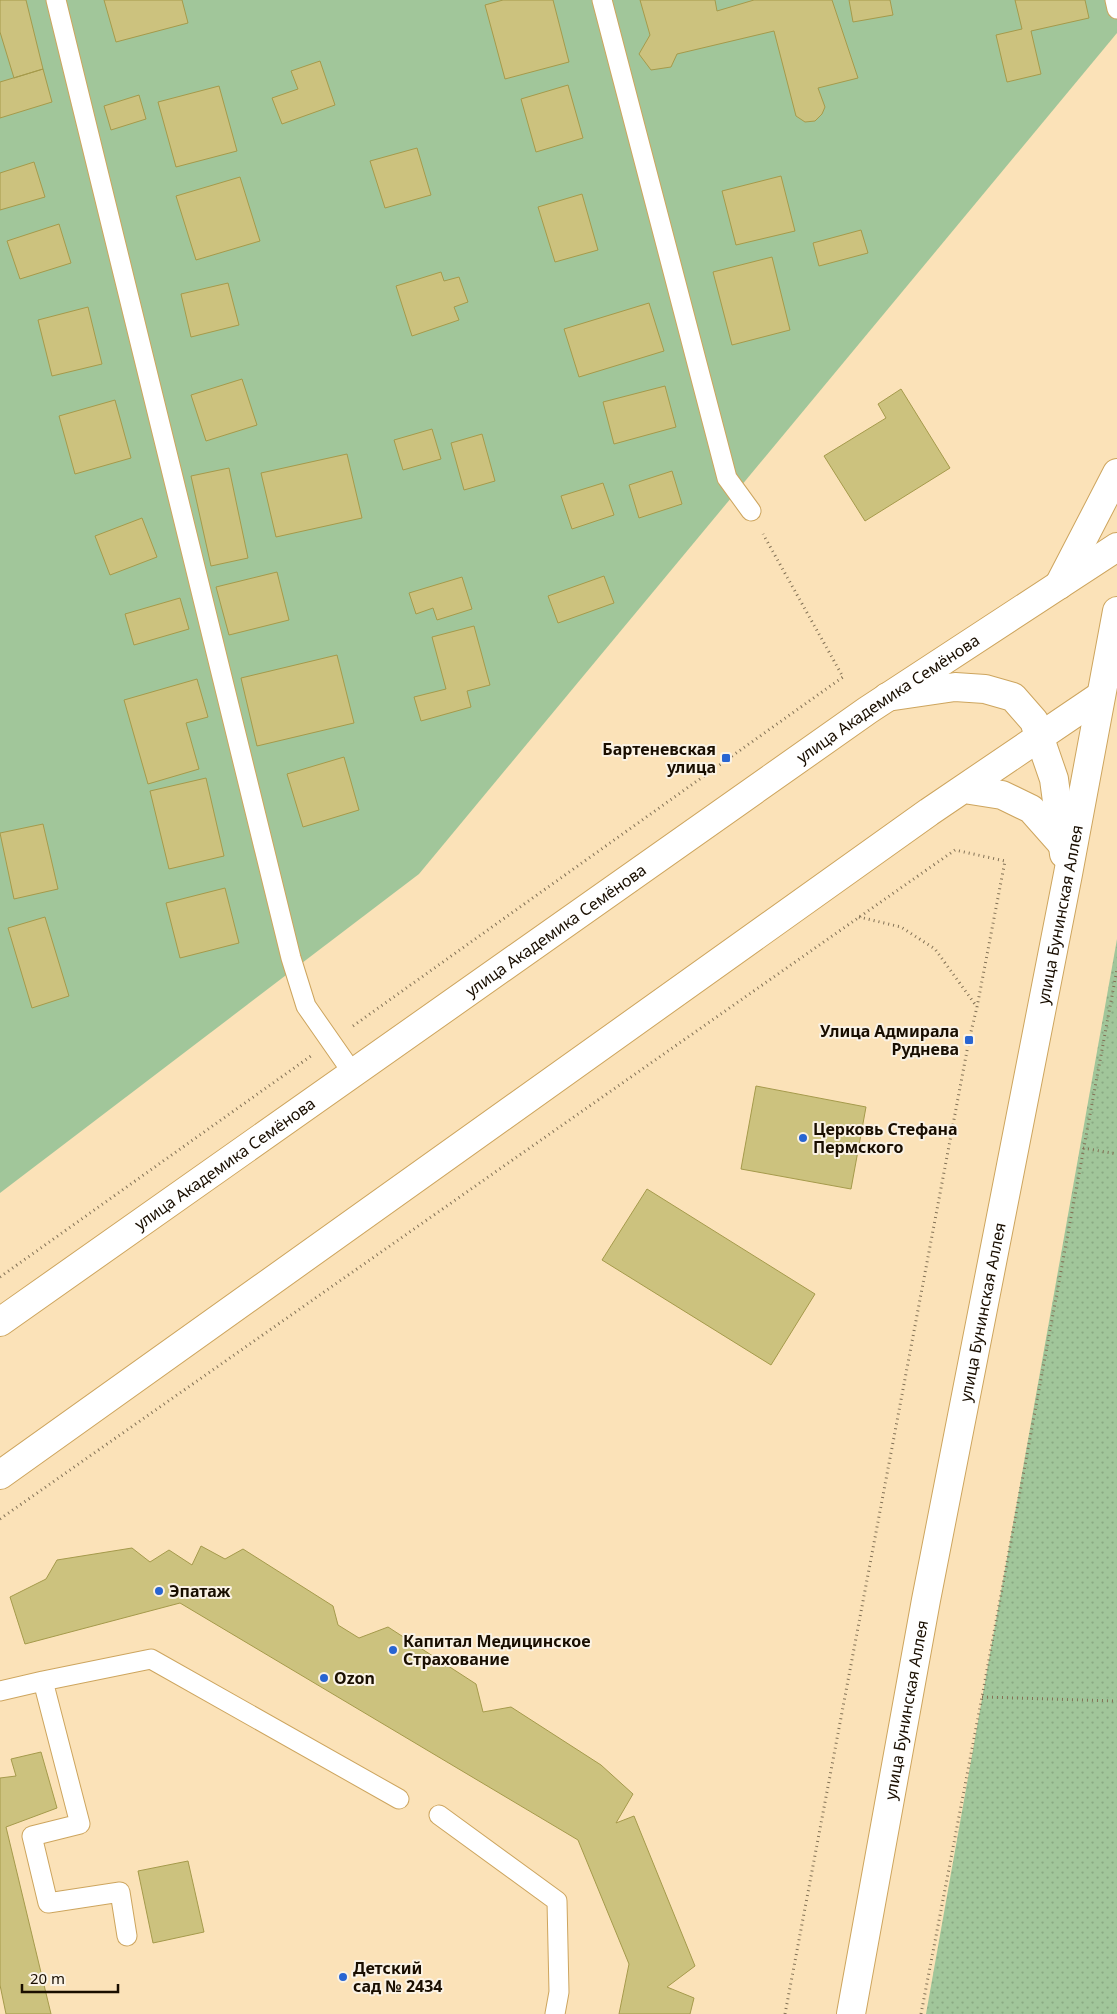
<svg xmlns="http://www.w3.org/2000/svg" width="1117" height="2014" font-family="'Noto Sans',sans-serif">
<defs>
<pattern id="park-dots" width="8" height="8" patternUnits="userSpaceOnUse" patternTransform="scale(1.25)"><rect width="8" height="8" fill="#a1c69a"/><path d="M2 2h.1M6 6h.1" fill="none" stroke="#8aa983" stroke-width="1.8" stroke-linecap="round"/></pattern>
</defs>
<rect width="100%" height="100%" fill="#fbe2b8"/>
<!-- green -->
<path fill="#a1c69a" d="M0,0H1117V33L419,874L0,1193Z"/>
<!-- park -->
<path fill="url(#park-dots)" d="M1117,939V2014H926Z"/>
<!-- building -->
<path fill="#ccc27e" stroke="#a59a4b" d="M0,0H26L43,69L14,78L0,32Z
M104,0H182L188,23L116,42Z
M503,0H553L569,62L505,79L485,5Z
M640,0H715L717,11L754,0H832L858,78L818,88L825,107L822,114L815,121L805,122L796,116L774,31L677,54L671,67L651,70L639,54L650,35Z
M849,0H890L893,15L853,22Z
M1015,0H1085L1089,18L1031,31L1041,74L1007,82L996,35L1022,29Z
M320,61L335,105L282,124L272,98L298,89L291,71Z
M43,69L52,102L0,118V82Z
M568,85L583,138L536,152L521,99Z
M219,86L237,151L176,167L158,102Z
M139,95L146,119L111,130L104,106Z
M417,148L431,195L385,208L370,161Z
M34,162L45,197L0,210V173Z
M781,176L795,231L736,245L722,191Z
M240,177L260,241L196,260L176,196Z
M582,194L598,250L555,262L538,207Z
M59,224L71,263L20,279L7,241Z
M861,230L868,253L819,266L813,243Z
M772,257L790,330L732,345L713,272Z
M441,272L444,281L459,277L468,302L454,307L459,320L412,336L396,286Z
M228,283L239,325L191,337L181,294Z
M649,303L664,351L579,377L564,329Z
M88,307L102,364L52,376L38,320Z
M242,379L257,425L206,441L191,395Z
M665,386L676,427L614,444L603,402Z
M901,389L950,468L865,521L824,456L886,418L878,404Z
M115,400L131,458L75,474L59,416Z
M432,429L441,459L403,470L394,440Z
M482,434L495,481L464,490L451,443Z
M347,454L362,518L276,537L261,473Z
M229,468L248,558L211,566L191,476Z
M672,471L682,504L639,518L629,485Z
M603,483L614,515L572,529L561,496Z
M142,518L157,557L110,575L95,536Z
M277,572L289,620L229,635L216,587Z
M604,576L614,603L558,623L548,596Z
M462,577L472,609L437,620L433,608L416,614L409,593Z
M180,598L189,629L134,645L125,614Z
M474,626L490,685L467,691L471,707L421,721L414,697L446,689L432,637Z
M337,655L354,723L257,746L241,678Z
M197,679L208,717L186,723L199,769L148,784L124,700Z
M344,757L359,810L303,827L287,774Z
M206,778L224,856L169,869L150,791Z
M43,824L58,889L14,899L0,833Z
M225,888L239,943L180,958L166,903Z
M45,917L69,996L32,1008L8,928Z
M756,1086L866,1107L851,1189L741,1169Z
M647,1189L815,1294L771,1365L602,1260Z
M201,1546L225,1559L243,1549L333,1606L338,1625L359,1638L388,1627L476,1684L483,1712L511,1707L601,1765L633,1794L616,1823L634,1816L695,1966L667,1987L694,1998L690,2014H619L629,1964L578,1840L180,1603L25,1644L10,1597L46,1579L57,1560L132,1548L150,1562L169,1550L192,1565Z
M41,1752L57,1808L6,1827L51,2014H6L0,1985V1778L16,1776L11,1759Z
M188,1861L204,1932L153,1943L138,1871Z"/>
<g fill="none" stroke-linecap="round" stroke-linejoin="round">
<defs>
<path id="service" d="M56,0L291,958L306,1006L352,1072
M602,0L727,478L751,511
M1115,0L1117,9
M43,1681L151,1659L399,1799
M0,1691L43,1681L80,1824L32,1836L48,1903L120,1892L127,1936
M439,1815L557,1901L559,1992L555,2014"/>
<path id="minor" d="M1059,585L1117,473
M964,789L1002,795L1031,809L1062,844
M0,1475L929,812L1100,696"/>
<g id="tertiary">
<path d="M887,697L955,687L985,689L1013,697L1034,721L1054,779L1064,854"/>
<path id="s1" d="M851,2014L926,1600L1068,874L1117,611"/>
</g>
<g id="secondary">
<path id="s2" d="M0,1322L868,710L1117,547"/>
</g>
</defs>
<!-- service casing -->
<use href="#service" stroke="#cda55e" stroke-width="21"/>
<!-- minor casing -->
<use href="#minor" stroke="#cda55e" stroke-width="30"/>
<!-- tertiary casing -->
<use href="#tertiary" stroke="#cda55e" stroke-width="30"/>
<!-- secondary casing -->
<use href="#secondary" stroke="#cda55e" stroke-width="30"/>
<!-- path -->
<path stroke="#837256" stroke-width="3" stroke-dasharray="1 4" stroke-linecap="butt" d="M859,917L901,927L935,949L977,1007
M353,1026L843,677L763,534
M1083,1148L1117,1154
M0,1277L311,1056
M0,1519L955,850L1005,861L977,1007L969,1040L785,2014
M982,1697L1117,1701
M921,2014L982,1697L1117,969"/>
<!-- service -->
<use href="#service" stroke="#fff" stroke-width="19"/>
<!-- minor -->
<use href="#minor" stroke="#fff" stroke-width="28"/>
<!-- tertiary -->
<use href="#tertiary" stroke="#fff" stroke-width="28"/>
<!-- secondary -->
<use href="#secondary" stroke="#fff" stroke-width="28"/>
</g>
<!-- markers -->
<g fill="#2865d2" stroke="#faf2e4" stroke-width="2">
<rect x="721" y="753" width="10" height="10" rx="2.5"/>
<rect x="964" y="1035" width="10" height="10" rx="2.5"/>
<circle cx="803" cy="1138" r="5"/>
<circle cx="159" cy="1591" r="5"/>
<circle cx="393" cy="1650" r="5"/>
<circle cx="324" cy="1678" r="5"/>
<circle cx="343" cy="1977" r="5"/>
</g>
<g text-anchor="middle" stroke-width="4" stroke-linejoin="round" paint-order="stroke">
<!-- street labels -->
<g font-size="16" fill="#190e00" stroke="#faf2e4">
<text dy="6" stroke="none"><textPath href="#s2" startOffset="1085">улица Академика Семёнова</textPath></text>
<text dy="6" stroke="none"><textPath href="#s1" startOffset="1119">улица Бунинская Аллея</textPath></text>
<text dy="6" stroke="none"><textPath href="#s2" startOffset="680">улица Академика Семёнова</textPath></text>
<text dy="6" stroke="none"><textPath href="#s2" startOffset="275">улица Академика Семёнова</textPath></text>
<text dy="6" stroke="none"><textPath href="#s1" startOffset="714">улица Бунинская Аллея</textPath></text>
<text dy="6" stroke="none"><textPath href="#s1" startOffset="309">улица Бунинская Аллея</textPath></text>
</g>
<!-- poi labels -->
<g font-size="16" font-weight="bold" fill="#190e00" stroke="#faf2e4" text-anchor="start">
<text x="716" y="755" text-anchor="end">Бартеневская<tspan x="716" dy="18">улица</tspan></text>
<text x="959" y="1037" text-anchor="end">Улица Адмирала<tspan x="959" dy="18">Руднева</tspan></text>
<text x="813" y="1135">Церковь Стефана<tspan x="813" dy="18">Пермского</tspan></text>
<text x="169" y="1597">Эпатаж</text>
<text x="403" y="1647">Капитал Медицинское<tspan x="403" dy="18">Страхование</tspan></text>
<text x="334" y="1684">Ozon</text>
<text x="353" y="1974">Детский<tspan x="353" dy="18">сад № 2434</tspan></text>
</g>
</g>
<!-- scale -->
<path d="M22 1984v8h96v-8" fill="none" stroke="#190e00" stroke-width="2.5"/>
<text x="30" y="1984" font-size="15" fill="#190e00" stroke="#faf2e4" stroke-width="4" paint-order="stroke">20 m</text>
</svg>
